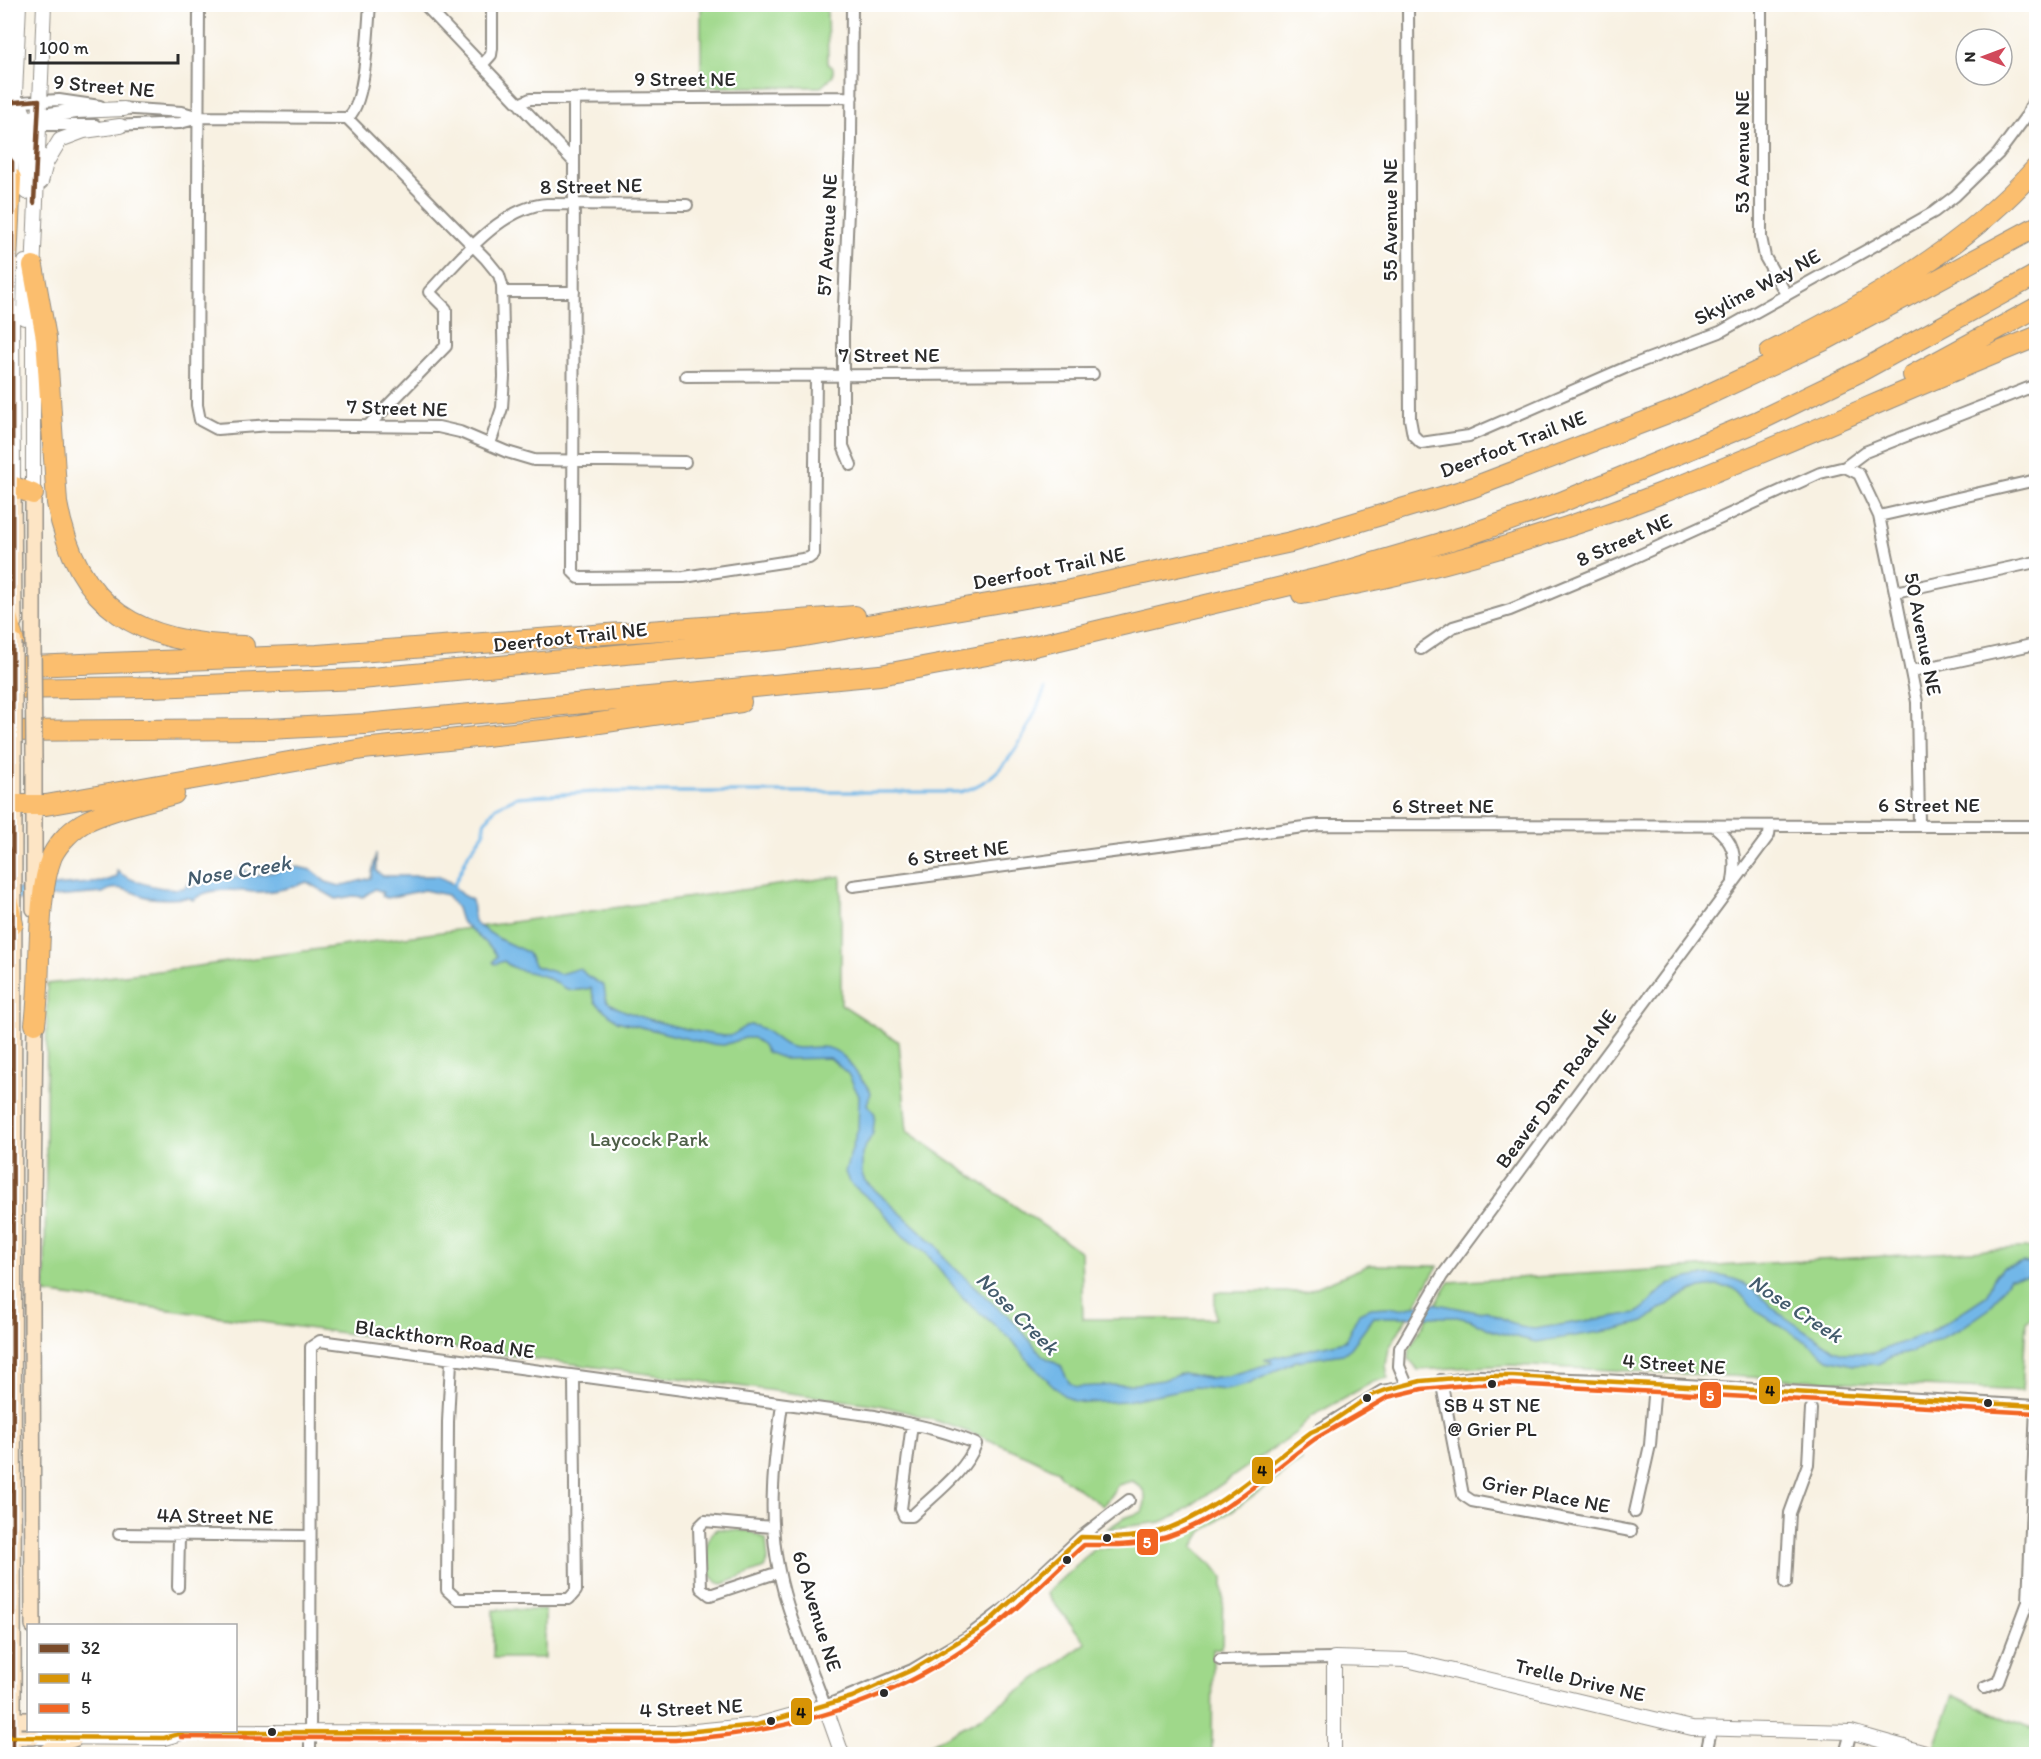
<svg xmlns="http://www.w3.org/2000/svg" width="2041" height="1759" font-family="Itim,sans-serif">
<rect width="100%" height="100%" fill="#fff"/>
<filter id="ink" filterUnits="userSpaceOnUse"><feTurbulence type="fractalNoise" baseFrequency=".0167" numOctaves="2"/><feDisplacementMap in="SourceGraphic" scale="12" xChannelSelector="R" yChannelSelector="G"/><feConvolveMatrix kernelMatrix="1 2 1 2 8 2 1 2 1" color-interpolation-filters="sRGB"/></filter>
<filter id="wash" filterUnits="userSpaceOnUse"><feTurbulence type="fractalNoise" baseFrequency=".008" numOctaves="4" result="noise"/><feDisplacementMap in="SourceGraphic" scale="24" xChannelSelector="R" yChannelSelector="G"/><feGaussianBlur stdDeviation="1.35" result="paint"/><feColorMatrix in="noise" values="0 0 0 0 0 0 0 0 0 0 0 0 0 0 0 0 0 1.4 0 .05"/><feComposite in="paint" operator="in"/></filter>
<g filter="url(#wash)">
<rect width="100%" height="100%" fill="#f8f1e2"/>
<!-- green -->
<path fill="#9fd88a" stroke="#65825a" stroke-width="1.5" d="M701,5H827L828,64L833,68V76L821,87H701Z
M841,876V1004L899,1042L907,1131L1081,1252L1083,1319H1215V1292H1305L1369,1265L1438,1266L1389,1348L1386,1365L1388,1378L1373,1382L1312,1416L1297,1432L1177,1515L1161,1522L1107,1529L1124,1518L1142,1512C1148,1498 1146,1488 1132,1481L1118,1485L1103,1506L1059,1475L1058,1471C1000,1442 943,1420 879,1405L45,1293L47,984L184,968Z
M2036,1247V1315L2026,1322L2022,1391L1510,1365L1418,1370L1409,1360L1410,1347L1449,1282Z
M1296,1454L1302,1461L1202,1532L1193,1547L1213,1565L1223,1578L1222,1648L1213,1649L1212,1754H913L980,1718L1086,1643L1046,1593L1094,1549L1139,1545L1172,1537L1189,1529Z
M717,1529L749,1531L766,1539L768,1560L764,1568L723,1584C702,1581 700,1539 717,1529Z
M493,1610H545V1658H493Z
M1953,1695L1998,1716L2036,1729V1754H1967L1935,1746Z"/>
<!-- water -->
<path fill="#72b7e8" stroke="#4e718a" stroke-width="1.5" d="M376,854V871L383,876H437L450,882L462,895L472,900L474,921L477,925L501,940L527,952L535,966L560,974L580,968L586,975L604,986L606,1000C617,1014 707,1036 727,1036C737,1036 741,1025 751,1025C765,1026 775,1040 786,1045C799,1051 809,1046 822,1047C842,1048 851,1066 861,1079C865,1084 869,1087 871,1093L867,1104L875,1114L873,1133L862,1153V1174L865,1181L937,1246L946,1260L1001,1311L1008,1315L1043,1356L1061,1366L1069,1382L1076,1387L1136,1384L1163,1380L1183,1373L1208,1378L1228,1376L1272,1363L1271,1361L1264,1360L1345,1341L1359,1313L1370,1308L1388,1307L1400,1309L1428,1302L1477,1312L1487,1311L1520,1327L1534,1329L1636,1313C1651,1306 1658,1288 1675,1282C1694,1275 1720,1272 1739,1281C1754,1287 1767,1304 1779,1313C1797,1326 1816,1337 1834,1350L1844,1353H1873L1931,1332L1986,1296L1995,1276L2003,1268L2023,1262L2036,1265V1276L2010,1278L1989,1309L1960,1329L1912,1352L1891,1357L1878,1364L1853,1365L1828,1359L1810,1344L1756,1311L1739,1292L1733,1288L1716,1286L1701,1288L1677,1298L1644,1322L1613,1330L1536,1342L1493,1331L1470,1320L1457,1317H1374L1351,1348L1343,1354L1296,1361L1247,1385L1226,1390L1194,1387L1126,1401L1085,1403L1074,1401L1063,1395L1031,1364L1012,1340L965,1300L927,1254L902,1235L881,1209L849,1182L845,1172L858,1129L859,1096L848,1074L830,1058L785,1059L766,1052L763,1045L753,1038H745L724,1045L708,1044L617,1021L595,1002L591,988C584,989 579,991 572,990C562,989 556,981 547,978C532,971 514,972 504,961L495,964L493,962L497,956L493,950L461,921L457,908L447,895L424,890L387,898L382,896L383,892L375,889L363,897L353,896L336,899L307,882C292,888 272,892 256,892C233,891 212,885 193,900L189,898C177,898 164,900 151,898C135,896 119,881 103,893L5,901V890L102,882L117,877V871C133,883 164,891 184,888L188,883L190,888L215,879L249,876L240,870L242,867L252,876L298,867L311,870L326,882L340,886L371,878Z"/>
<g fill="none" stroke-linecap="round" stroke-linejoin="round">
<!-- stream -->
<path stroke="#72b7e8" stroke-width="3" d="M453,887L469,853L484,833V823L496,807L517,797L594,792H960C1008,780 1027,731 1045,689"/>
</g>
</g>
<g filter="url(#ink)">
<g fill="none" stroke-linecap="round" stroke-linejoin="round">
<defs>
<path id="minor" d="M199,4L197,405L200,420L217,429L270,425L438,427L460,432L507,452L534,460L685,462
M424,4L574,162L573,572L579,578L684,577L809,558L814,554L816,376
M1408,4L1410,419L1413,435L1421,443L1469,436L1627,367L1720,332L1865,251L1934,212L1955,196L1998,154L2027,115L2036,95
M1761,4V237L1765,257L1786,294
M482,65L491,55L492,48V4
M574,99V162
M4,103L59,100L100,106
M519,104L530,99L852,97
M118,108L182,112L199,117L347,118
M347,118L486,259L499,275L502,285L504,377L502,408L490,444
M347,118C366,107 368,27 370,4
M4,125H95
M113,126L180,123L199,118
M503,292H574
M686,376L1093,374
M368,426L446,346V309L429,292C459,260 502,206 547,204L687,205
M851,465L843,446V329L851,141L852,4
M1845,467L1859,474L1879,516L1895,592L1917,702L1919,824
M1879,516L2036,480
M1895,592L2036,562
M1421,649L1453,627L1510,610L1620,564L1820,473L1845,467L1865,452L2036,385
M1912,671L2036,644
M1714,826C1734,842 1737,856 1733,881
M853,886L1319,825L2036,826
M451,1361L448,1422L447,1590L457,1599H569L576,1591L574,1377
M1441,1380L1463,1495L1472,1501L1631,1531
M1407,1385L1399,1366L1400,1348L1442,1276L1769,835L1770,826
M782,1405C774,1460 767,1515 779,1571C787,1614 810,1664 825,1706L912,1670L966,1638L1008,1606L1081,1537L1129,1500
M1320,1429L1382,1391L1479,1376L1603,1380L2036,1406
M1635,1512L1650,1445L1655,1384
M772,1527L705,1521L699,1527L701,1588L710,1595L779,1572
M119,1534L310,1536
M1786,1583L1790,1513L1808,1464L1811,1409
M178,1587L179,1536
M1220,1660L1334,1658
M1984,1688L1998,1682L2028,1602L2036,1406
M310,1754L311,1347L320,1341L875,1416C909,1424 944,1429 976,1444C966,1472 932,1496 912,1516H904L901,1509L912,1424
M1706,1754L1711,1730
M1845,1754L1851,1732"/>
<path id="tertiary" d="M4,77L10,55
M15,102L22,109L26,119V192
M30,118L76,111L124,109
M41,182L46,163L60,140L84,131L120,126
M11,185L19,4
M33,275L44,4
M33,303V494
M12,312L13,484
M24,318L25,262
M33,1737L164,1738L186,1732L675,1733L757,1725L825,1706L842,1754
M1334,1754V1658L1407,1660L1692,1728L1851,1732L1929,1754"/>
<path id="secondary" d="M13,484L14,622
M33,494V642
M34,759V909
M33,1626L32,1304L35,1014
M4,1720H28
M4,1737H33
M13,1754L14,760
M43,1754L56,1745L74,1739"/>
<path id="motorway" d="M33,266L46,338L57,503C77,610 140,644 244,646
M4,325L11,178
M1770,352C1866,304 1964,249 2036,168
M1913,375L2036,308
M4,483L33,494
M1302,594C1423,573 1545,538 1659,494C1787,445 1910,387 2036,337
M4,605L14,642
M4,667L317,655L855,616
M4,689L152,687L361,679L786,639L1070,590L1291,542L1471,488L1673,411L1827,339L2036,227
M4,731L268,729L365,724L880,675L1030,647L1332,575L1465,536L1559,503L1758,421L1861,371L2036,275
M4,805H46L363,749L579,726L741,702
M4,886L13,924
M35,1024C42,976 35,899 52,856C59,842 73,828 87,821C114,808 146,802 174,794"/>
</defs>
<!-- minor casing -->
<use href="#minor" stroke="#928e86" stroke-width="14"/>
<!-- tertiary casing -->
<use href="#tertiary" stroke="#928e86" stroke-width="16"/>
<!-- secondary casing -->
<use href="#secondary" stroke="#928e86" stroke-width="18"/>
<!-- motorway casing -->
<use href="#motorway" stroke="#928e86" stroke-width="22"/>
<!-- minor -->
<use href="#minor" stroke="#fff" stroke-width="10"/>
<!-- tertiary -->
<use href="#tertiary" stroke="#fff" stroke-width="14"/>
<!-- secondary -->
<use href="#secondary" stroke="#fde5c5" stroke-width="15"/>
<!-- motorway -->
<use href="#motorway" stroke="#fbbe6e" stroke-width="20"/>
<defs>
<path id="secondary-bridge" d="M14,642V760
M33,642L34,759"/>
</defs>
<!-- secondary-bridge casing -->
<use href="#secondary-bridge" stroke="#928e86" stroke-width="18" stroke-linecap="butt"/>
<!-- secondary-bridge -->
<use href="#secondary-bridge" stroke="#fde5c5" stroke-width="15"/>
<defs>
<path id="bus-1" d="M4,103L39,100L34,203
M4,152L12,162L13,1754"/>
<path id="bus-2" d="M4,1737L164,1738L186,1732L675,1733L757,1725L852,1697L912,1670L985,1625L1081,1537C1105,1538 1130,1539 1154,1533C1215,1515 1261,1469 1311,1432L1327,1425L1370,1396L1386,1390L1421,1381L1478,1376H1513L2036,1406"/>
<path id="bus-3" d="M181,1737L675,1740C789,1733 898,1702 989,1631C1023,1605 1053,1573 1084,1545C1107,1545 1130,1546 1152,1541C1215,1527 1265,1475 1315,1439L1388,1397L1422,1389L1478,1384H1513L2036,1413"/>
</defs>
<!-- bus-1 casing -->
<use href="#bus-1" stroke="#fff" stroke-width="9"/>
<!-- bus-2 casing -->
<use href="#bus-2" stroke="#fff" stroke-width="9"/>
<!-- bus-3 casing -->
<use href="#bus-3" stroke="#fff" stroke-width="9"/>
<!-- bus-1 -->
<use href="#bus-1" stroke="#7a4b2a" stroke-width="4.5"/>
<!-- bus-2 -->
<use href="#bus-2" stroke="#d89406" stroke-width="4.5"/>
<!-- bus-3 -->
<use href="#bus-3" stroke="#f26522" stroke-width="4.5"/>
</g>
</g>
<!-- markers -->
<g fill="#2b2b2b" stroke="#fff" stroke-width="2">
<circle cx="1492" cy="1384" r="5"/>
<circle cx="1367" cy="1398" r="5"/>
<circle cx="1988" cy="1403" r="5"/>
<circle cx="1107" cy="1538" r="5"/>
<circle cx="1067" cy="1560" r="5"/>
<circle cx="884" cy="1693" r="5"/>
<circle cx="771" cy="1721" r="5"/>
<circle cx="272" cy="1732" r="5"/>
</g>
<g text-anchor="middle" stroke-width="4.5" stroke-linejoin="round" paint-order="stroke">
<!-- bus labels -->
<g font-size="20" fill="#2b2b2b" stroke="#fff">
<text x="1492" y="1412">SB 4 ST NE<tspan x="1492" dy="24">@ Grier PL</tspan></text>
</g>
<!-- street labels -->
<g font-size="21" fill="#2b2b2b" stroke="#fff">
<text x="685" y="86">9 Street NE</text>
<text transform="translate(104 86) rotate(5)" y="7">9 Street NE</text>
<text transform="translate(1742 152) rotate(-90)" y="7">53 Avenue NE</text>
<text transform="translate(591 186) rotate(-1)" y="7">8 Street NE</text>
<text transform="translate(1390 220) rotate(-90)" y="7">55 Avenue NE</text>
<text transform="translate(827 235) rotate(-87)" y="7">57 Avenue NE</text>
<text transform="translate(1757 287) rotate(-28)" y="7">Skyline Way NE</text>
<text x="889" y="362">7 Street NE</text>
<text transform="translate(397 408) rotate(2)" y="7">7 Street NE</text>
<text transform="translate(1513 444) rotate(-21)" y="7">Deerfoot Trail NE</text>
<text transform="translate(1624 540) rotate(-24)" y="7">8 Street NE</text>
<text transform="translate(1049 568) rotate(-11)" y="7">Deerfoot Trail NE</text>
<text transform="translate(1923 634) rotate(79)" y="7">50 Avenue NE</text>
<text transform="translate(570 637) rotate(-6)" y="7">Deerfoot Trail NE</text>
<text x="1929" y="812">6 Street NE</text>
<text x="1443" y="813">6 Street NE</text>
<text transform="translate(958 853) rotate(-7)" y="7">6 Street NE</text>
<text transform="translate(1556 1089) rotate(-54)" y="7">Beaver Dam Road NE</text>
<text transform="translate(445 1339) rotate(8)" y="7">Blackthorn Road NE</text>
<text transform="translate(1674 1364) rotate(4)" y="7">4 Street NE</text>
<text transform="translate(1546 1494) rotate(11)" y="7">Grier Place NE</text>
<text transform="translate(215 1516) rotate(1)" y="7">4A Street NE</text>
<text transform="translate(817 1611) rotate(73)" y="7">60 Avenue NE</text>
<text transform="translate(1580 1680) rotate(13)" y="7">Trelle Drive NE</text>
<text transform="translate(691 1708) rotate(-3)" y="7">4 Street NE</text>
</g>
<!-- park labels -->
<g font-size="21" fill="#4e5f48" stroke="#fff">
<text x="649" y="1146">Laycock Park</text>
</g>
<!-- water labels -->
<g font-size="22" font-style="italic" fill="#445c6d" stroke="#fff">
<text transform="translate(238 870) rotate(-9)" y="8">Nose Creek</text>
<text transform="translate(1796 1308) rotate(33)" y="8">Nose Creek</text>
<text transform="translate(1018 1313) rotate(45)" y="8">Nose Creek</text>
</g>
</g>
<g stroke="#fff" stroke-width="2">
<rect x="1758" y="1376" width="23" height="29" rx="6" fill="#d89406"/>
<rect x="1699" y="1381" width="23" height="28" rx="6" fill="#f26522"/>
<rect x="1251" y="1456" width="23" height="29" rx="6" fill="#d89406"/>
<rect x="1136" y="1528" width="23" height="28" rx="6" fill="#f26522"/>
<rect x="790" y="1697" width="23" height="29" rx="6" fill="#d89406"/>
</g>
<g font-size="16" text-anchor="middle" font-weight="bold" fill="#fff">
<text x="1710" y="1401">5</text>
<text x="1147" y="1548">5</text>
</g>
<g font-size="16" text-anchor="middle" font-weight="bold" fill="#111">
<text x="1770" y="1396">4</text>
<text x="1262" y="1476">4</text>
<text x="801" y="1718">4</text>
</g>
<!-- margin -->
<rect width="2041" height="1759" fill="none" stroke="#fff" stroke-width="24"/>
<!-- legend -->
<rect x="27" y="1624" width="210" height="108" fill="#ffffff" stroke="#aaaaaa" stroke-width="1.5"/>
<rect x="39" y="1644" width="30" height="9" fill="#7a4b2a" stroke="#aaaaaa" stroke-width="1.5"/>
<text x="81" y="1654" font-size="18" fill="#2b2b2b">32</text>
<rect x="39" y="1674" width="30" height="9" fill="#d89406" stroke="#aaaaaa" stroke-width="1.5"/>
<text x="81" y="1684" font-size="18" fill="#2b2b2b">4</text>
<rect x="39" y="1704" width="30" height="9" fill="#f26522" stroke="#aaaaaa" stroke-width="1.5"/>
<text x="81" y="1714" font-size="18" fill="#2b2b2b">5</text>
<!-- north arrow -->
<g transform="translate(1984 57) rotate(270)"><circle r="28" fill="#ffffff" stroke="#aaaaaa" stroke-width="1.5"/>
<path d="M0-4.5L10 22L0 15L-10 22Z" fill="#d1495b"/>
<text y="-9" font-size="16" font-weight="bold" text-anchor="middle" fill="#2b2b2b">N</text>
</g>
<!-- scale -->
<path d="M30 54v9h148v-9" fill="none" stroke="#2b2b2b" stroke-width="3"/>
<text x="39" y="54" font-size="18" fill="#2b2b2b" stroke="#ffffff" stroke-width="4.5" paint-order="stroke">100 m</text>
</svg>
